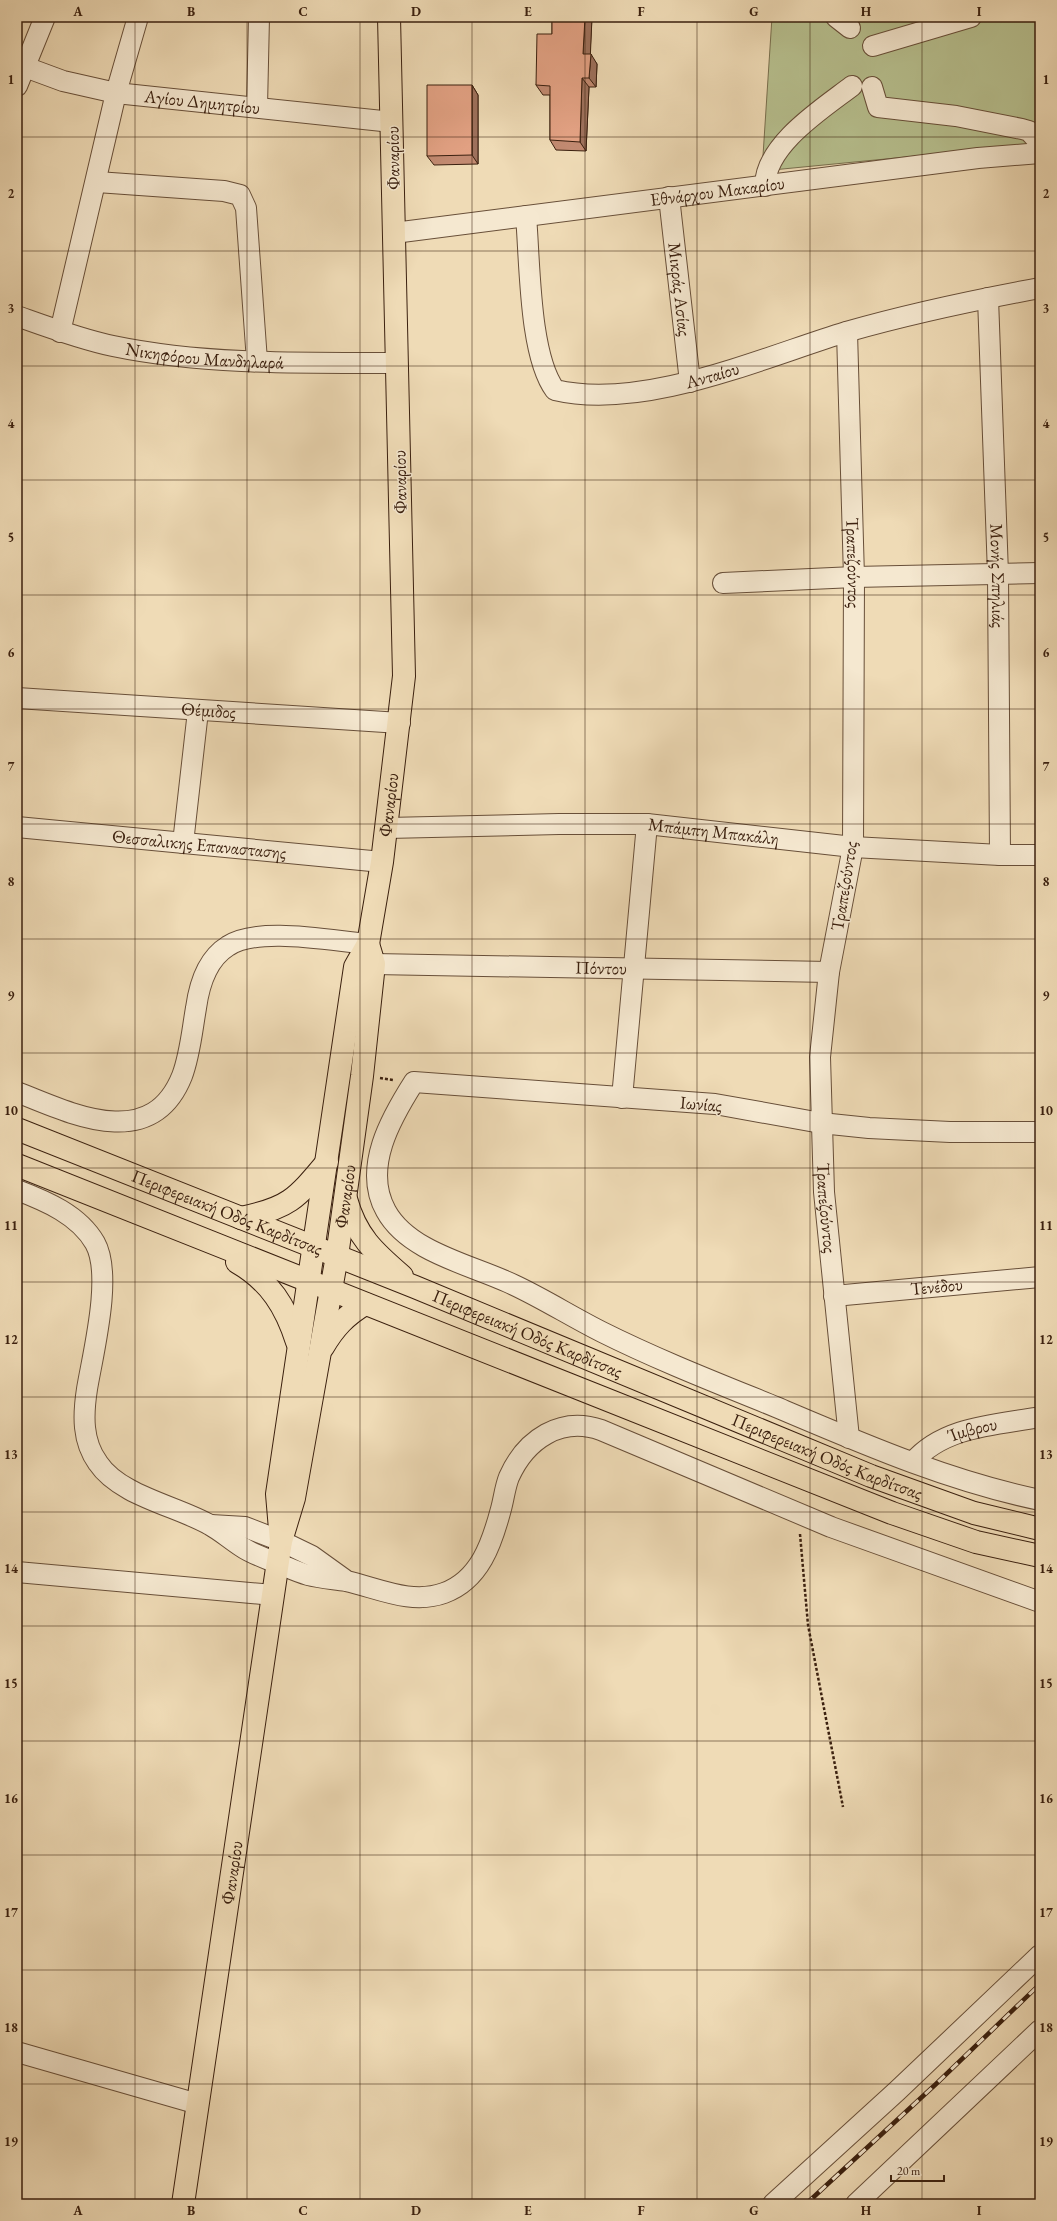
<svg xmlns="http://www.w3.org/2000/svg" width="1057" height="2221" font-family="'EB Garamond',serif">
<rect width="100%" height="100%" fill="#efdbb6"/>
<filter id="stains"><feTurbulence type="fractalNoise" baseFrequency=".005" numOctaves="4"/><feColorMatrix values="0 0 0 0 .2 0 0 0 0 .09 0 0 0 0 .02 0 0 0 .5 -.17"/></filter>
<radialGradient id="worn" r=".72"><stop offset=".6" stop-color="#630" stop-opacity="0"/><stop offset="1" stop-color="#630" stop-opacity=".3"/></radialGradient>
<!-- green -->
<path fill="#b7c08f" stroke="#79704f" d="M772,17L1040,19V144L762,171Z"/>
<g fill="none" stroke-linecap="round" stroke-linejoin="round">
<defs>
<g id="minor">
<path d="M836,17L850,28"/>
<path d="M873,46L971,17"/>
<path id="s1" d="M17,64L63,81L116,93L392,122"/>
<path d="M17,86L45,17"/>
<path d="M872,87L878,107L956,116L1022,129L1029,131L1040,143"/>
<path d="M257,107L259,17"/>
<path d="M97,182L224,191L240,195L246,208L257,361"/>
<path d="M765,186C765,145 822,109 852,86"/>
<path id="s2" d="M669,197L690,382"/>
<path id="s3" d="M526,216C530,262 529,355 555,390C643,411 761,358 846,332C909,314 975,300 1040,288"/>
<path id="s4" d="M394,233L978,158L1040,153"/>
<path id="s5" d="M988,298L998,574L1000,855"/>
<path id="s6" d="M17,316C48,327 80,339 113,346C204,365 304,363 397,363"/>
<path d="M60,332L116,93L138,17"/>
<path id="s7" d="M847,332L854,577L853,847L829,972L820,1057L824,1192L849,1438"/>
<path d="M723,583L854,577L1040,573"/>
<path id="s8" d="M17,698L400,723"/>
<path id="s9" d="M17,827L382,862"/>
<path id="s10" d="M387,828L559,824H647L853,847L1000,855H1040"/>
<path d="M183,843L198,711"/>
<path id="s11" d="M374,964L829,972"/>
<path d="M17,1092C72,1114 151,1153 182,1076C190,1055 192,1031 196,1008C199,986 207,959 228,946C258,926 332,941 368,944"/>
<path d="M622,1098L647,824"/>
<path d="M1040,1132H950L869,1128L821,1123L715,1104L414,1082C391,1118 362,1168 386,1211C409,1253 473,1265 514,1285C544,1299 572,1317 602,1332C658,1360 717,1383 776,1407C861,1443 948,1481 1040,1500"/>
<path d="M17,1190C46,1201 79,1215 95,1243C113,1275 93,1353 87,1389C83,1415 82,1441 98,1463C120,1496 177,1506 210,1525C221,1531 231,1540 242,1547C252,1554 265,1558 277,1563C287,1567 297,1572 308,1575C320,1578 333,1579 346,1581C378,1588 411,1605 444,1593C480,1580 492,1543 501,1509C504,1498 505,1487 509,1477C526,1439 561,1416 601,1430L831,1527L1040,1602"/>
<path id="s12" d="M834,1296L1040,1277"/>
<path id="s13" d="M913,1462C944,1426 996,1425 1040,1417"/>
<path d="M211,1525L245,1527L281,1541L312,1556L344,1579"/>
<path d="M17,1572L273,1595"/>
<path d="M17,2052L198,2104"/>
<path d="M773,2204L897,2091L1040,1955"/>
<path d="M856,2204L1040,2030"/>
</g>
<g id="major">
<path id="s14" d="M17,1129L415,1287L871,1476L974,1513L1040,1529"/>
<path d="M17,1165L892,1513L976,1542L1040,1556"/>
<path d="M346,1199C356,1236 374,1252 402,1276"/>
<path d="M241,1218C289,1208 296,1199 327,1162"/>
<path d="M237,1262C270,1281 286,1307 297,1342"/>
<path d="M323,1347C334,1328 346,1315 365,1304"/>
<path id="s15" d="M281,1541L277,1494L355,967L368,944L382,862L404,676L389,17"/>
<path id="s16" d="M183,2204L281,1541L294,1498L337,1256L362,1076L374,964L368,944"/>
</g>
</defs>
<!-- minor casing -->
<use href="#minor" stroke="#684f39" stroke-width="22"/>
<!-- major casing -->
<use href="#major" stroke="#3b200f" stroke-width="24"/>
<!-- path -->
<path stroke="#3b200f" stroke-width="2.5" stroke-dasharray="3 2" stroke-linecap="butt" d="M380,1078L393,1080
M800,1534L808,1625L843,1807"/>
<!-- minor -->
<use href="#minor" stroke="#f5e8d0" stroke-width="20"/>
<!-- major -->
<use href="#major" stroke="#efdbb6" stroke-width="22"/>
<defs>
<path id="rail" d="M806,2204L936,2084L1040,1984"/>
</defs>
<!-- rail casing -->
<use href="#rail" stroke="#3b200f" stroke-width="4.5"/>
<!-- rail -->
<use href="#rail" stroke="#f5e8d0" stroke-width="3" stroke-dasharray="9" stroke-linecap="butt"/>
</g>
<!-- wall -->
<path fill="#c28a71" stroke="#3b200f" d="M552,17H592L590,54L597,64L596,87H589L586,151L556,150L550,140V95H543L536,85L552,34Z
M472,85L478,95V164L434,165L427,156Z"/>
<!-- shaded-wall -->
<path fill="#9e715c" stroke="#3b200f" d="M585,17H592L590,63L583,54Z
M591,54L597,64L596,87L589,78Z
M582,78L589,87L586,151L580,142Z
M472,85L478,95V164L472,155Z"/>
<!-- building -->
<path fill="#e2a183" stroke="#3b200f" d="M552,17H585L583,54H591L589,78H582L580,142L550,140V86L536,85L537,34H552Z
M427,85H472V155L427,156Z"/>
<!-- grid -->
<path fill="none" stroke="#3b200f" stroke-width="1" stroke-opacity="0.55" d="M135,17V2204M247,17V2204M360,17V2204M472,17V2204M585,17V2204M697,17V2204M810,17V2204M922,17V2204M17,137H1040M17,251H1040M17,366H1040M17,480H1040M17,595H1040M17,709H1040M17,824H1040M17,939H1040M17,1053H1040M17,1168H1040M17,1282H1040M17,1397H1040M17,1512H1040M17,1626H1040M17,1741H1040M17,1855H1040M17,1970H1040M17,2084H1040"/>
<g text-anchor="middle" stroke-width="3" stroke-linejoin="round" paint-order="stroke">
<!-- street labels -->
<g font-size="18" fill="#3b200f" stroke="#f5e8d0">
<text dy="6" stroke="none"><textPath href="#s1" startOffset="190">Αγίου Δημητρίου</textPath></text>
<text transform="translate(393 158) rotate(-91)" y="6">Φαναρίου</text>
<text dy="6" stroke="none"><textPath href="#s4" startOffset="326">Εθνάρχου Μακαρίου</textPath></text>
<text dy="6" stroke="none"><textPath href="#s2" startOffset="93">Μικράς Ασίας</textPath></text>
<text dy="6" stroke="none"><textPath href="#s6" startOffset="193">Νικηφόρου Μανδηλαρά</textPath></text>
<text dy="6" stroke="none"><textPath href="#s3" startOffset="338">Ανταίου</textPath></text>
<text transform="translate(400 482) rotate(-91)" y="6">Φαναρίου</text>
<text dy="6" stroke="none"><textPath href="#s7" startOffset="231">Τραπεζούντος</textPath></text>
<text dy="6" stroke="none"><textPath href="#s5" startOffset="278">Μονής Σπηλιάς</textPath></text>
<text dy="6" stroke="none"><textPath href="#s8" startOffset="192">Θέμιδος</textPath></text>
<text dy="6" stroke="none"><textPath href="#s15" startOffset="747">Φαναρίου</textPath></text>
<text dy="6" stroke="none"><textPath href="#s10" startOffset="327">Μπάμπη Μπακάλη</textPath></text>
<text dy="6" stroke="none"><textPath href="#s9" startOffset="183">Θεσσαλικης Επαναστασης</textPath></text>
<text transform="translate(844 886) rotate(-81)" y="6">Τραπεζούντος</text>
<text dy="6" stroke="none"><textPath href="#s11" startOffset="227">Πόντου</textPath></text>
<text transform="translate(701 1104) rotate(5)" y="6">Ιωνίας</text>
<text dy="6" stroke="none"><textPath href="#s16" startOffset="1021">Φαναρίου</textPath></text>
<text dy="6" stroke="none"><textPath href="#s7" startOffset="879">Τραπεζούντος</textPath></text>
<text dy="6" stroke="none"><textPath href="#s14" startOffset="226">Περιφερειακή Οδός Καρδίτσας</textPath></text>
<text dy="6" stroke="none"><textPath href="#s12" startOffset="103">Τενέδου</textPath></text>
<text dy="6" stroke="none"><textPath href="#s14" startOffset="550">Περιφερειακή Οδός Καρδίτσας</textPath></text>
<text dy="6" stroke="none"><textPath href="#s13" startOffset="69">Ίμβρου</textPath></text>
<text dy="6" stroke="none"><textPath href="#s14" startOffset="874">Περιφερειακή Οδός Καρδίτσας</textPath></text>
<text dy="6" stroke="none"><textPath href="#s16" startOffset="335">Φαναρίου</textPath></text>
</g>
</g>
<!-- margin -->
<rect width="1057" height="2221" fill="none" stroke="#efdbb6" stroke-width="44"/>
<!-- scale -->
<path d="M891 2175v6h53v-6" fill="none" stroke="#3b200f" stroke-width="2"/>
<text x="897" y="2175" font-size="12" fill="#3b200f" stroke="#f5e8d0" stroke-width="3" paint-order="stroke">20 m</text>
<rect x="22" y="22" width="1013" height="2177" fill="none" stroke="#3b200f" stroke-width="1.5"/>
<g font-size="13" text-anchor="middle" font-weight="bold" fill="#3b200f">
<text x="78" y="16">A</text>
<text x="191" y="16">B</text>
<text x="303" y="16">C</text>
<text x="416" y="16">D</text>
<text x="528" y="16">E</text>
<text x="641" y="16">F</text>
<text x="754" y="16">G</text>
<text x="866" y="16">H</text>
<text x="979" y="16">I</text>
<text x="11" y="84">1</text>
<text x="1046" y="84">1</text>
<text x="11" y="198">2</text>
<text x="1046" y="198">2</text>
<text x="11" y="313">3</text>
<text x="1046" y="313">3</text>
<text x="11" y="428">4</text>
<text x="1046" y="428">4</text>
<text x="11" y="542">5</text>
<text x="1046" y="542">5</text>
<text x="11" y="657">6</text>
<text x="1046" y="657">6</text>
<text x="11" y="771">7</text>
<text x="1046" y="771">7</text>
<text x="11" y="886">8</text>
<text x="1046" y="886">8</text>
<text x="11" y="1000">9</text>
<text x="1046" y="1000">9</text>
<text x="11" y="1115">10</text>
<text x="1046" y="1115">10</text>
<text x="11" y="1230">11</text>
<text x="1046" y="1230">11</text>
<text x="11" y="1344">12</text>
<text x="1046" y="1344">12</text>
<text x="11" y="1459">13</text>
<text x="1046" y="1459">13</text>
<text x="11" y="1573">14</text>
<text x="1046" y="1573">14</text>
<text x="11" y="1688">15</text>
<text x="1046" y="1688">15</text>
<text x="11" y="1803">16</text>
<text x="1046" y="1803">16</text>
<text x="11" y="1917">17</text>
<text x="1046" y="1917">17</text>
<text x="11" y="2032">18</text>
<text x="1046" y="2032">18</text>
<text x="11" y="2146">19</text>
<text x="1046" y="2146">19</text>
<text x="78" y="2215">A</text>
<text x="191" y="2215">B</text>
<text x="303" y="2215">C</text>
<text x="416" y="2215">D</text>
<text x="528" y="2215">E</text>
<text x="641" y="2215">F</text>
<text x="754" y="2215">G</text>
<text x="866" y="2215">H</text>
<text x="979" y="2215">I</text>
</g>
<rect width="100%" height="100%" filter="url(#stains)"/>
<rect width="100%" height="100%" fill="url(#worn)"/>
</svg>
